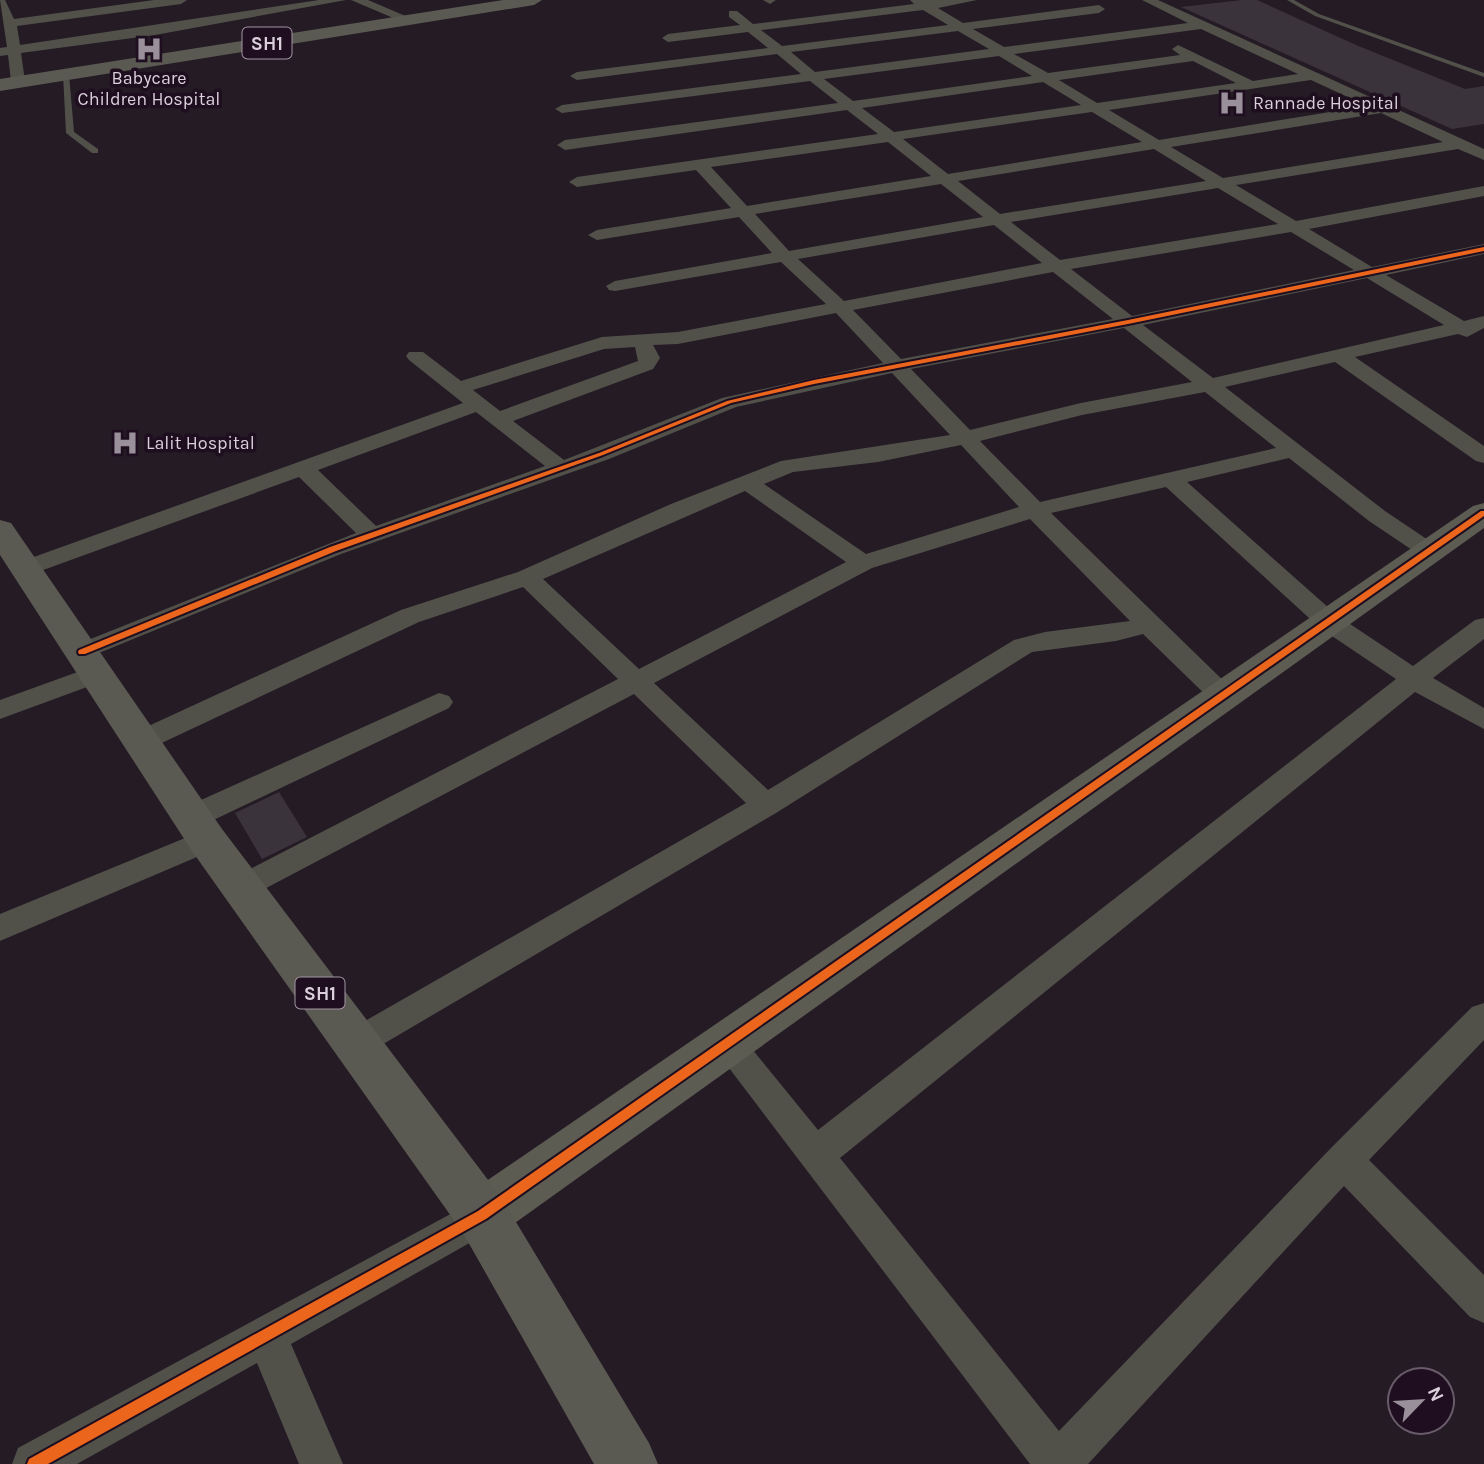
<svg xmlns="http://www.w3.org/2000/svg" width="1484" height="1464" font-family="Karla,sans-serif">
<rect width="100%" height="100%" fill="#241b25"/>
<!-- building -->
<path fill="#3b333c" d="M1242,0H1257L1356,45L1465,89L1484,86V124L1452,129L1181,7Z
M279,792L307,837L262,859L235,813Z"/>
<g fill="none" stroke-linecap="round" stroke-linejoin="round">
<!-- lane -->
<path fill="#51514a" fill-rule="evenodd" d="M1287,0H1294L1319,14L1484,73V77L1315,16Z
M66,72L69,74L74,132L98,149V153H92L66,133L63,74Z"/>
<!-- street -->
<path fill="#51514a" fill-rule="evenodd" d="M0,0H5L14,19L154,0H187L181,4L17,26L20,45L319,0H346L155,35L21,53L25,81L18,85L11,81L8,55L0,56V48L7,47Z
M351,0H368L415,20L405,23Z
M763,0H776L770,4Z
M910,0H977L938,8L963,23L1099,5L1105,9L1099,13L973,29L1004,47L1188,23L1142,0H1158L1484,149V160L1458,149L1236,185L1296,221L1484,186V196L1309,229L1372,267L1484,244V254L1386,275L1464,321L1484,316V328L1467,337L1458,334L1355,357L1484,446V463L1476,461L1335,362L1225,387L1385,511L1437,546L1441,551L1437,556H1421L1369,521L1289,458L1187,482L1338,616L1413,666L1475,620L1484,618V639L1433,678L1484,708V729L1415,692L840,1158L1059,1431L1331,1148L1472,1007L1484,1003V1040L1369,1160L1484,1275V1323L1470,1317L1344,1186L1088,1464H1030L710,1043L715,1033L727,1028L739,1033L818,1130L1396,679L1320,628L1166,487L1051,513L1233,690L1237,696L1233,702L1223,705L1213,702L1143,634L1116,641L1032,652L776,813L368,1053L356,1058L344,1053L339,1043L344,1033L746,803L634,694L253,895L242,899L231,895L226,887L231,879L618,679L523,587L419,622L151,748L141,751L131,748L127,741L131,734L401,610L518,572L671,504L781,461L950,435L892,373L736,407L609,459L341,554L82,660L73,658L69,652L73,646L356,533L299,477L35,573H17L14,568L17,563L463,403L409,360L406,356L409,352H423L461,381L602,337L678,332L826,304L781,262L615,291L609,290L606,286L615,281L772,253L739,217L597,240L588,235L597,230L731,208L696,170L577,187L569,182L577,177L878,134L847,110L565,150L557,145L565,140L838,103L810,81L562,113L555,109L562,105L801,74L777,54L577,80L570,76L577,72L768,48L748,32L668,42L662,38L668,34L740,25L729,17V11H737L753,24L914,4ZM923,10L948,25L782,46L761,30ZM1201,29L1298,74L1253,81L1178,45L1172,49L1180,55L1048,73L1014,54ZM958,31L989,49L815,72L791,52ZM999,56L1032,76L853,101L824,79ZM1193,61L1236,83L1097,103L1059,80ZM1311,80L1367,106L1159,140L1109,110ZM1043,82L1081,105L894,132L862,108ZM1092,112L1142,142L948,174L903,139ZM1381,113L1443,142L1223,178L1171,147ZM888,142L931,176L747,206L711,167ZM1154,149L1206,181L1000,214L958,181ZM941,184L983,217L789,251L755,214ZM1218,188L1278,224L1060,260L1011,222ZM994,225L1042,263L844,301L798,259ZM1291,232L1354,270L1132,316L1071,269ZM1053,272L1113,319L901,359L853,310ZM1367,278L1444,325L1213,378L1143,325ZM836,313L883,363L722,398L564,460L513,421L653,369L660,358L653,345L678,344ZM1124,328L1192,382L1081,403L970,430L911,369ZM635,347L638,361L500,411L473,390L604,349ZM1205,392L1276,448L1040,502L980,441L1082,415ZM476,412L545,466L376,526L318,470ZM961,445L1019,507L866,554L764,484L793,472L878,462ZM745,491L846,562L639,669L543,579ZM1030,519L1130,621L1045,632L1014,640L768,790L654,683L872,568Z
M97,665L106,668L110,674L106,680L0,719V700Z
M439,693L449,696L453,702L449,708L203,825L192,828L181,825L177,817L181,809Z
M207,829L218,832L222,840L218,848L0,941V914Z
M482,1197L496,1202L501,1215L496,1228L291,1344L343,1464H299L257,1363L77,1464H12L18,1448Z"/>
<!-- secondary -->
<path fill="#5c5c52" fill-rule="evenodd" d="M1484,503V528L501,1233L482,1240L463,1233L455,1215L463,1197L1473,506Z"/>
<!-- primary -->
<path fill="#5b5a52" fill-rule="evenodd" d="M503,0H542L534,5L0,91V79Z
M0,520L11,523L222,829L501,1197L649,1443L658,1464H594L463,1233L192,851L0,555Z"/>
<defs>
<path id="cycleway" d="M1484,247V251L1128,324L814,384L731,403L603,455L336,551L85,654H79L78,652L79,650L330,547L599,453L727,401L814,380L1128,320Z
M1481,511H1484V516L486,1219L48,1464H27L29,1459L478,1211Z"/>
</defs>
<!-- cycleway casing -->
<use href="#cycleway" stroke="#1e0e1f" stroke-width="4"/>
<!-- cycleway -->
<use href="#cycleway" fill="#eb651d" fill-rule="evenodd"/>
</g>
<!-- icons -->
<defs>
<symbol id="hospital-bare" viewBox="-9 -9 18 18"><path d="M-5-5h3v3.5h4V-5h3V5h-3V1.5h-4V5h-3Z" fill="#9a909b" stroke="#1e0e1f" stroke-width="2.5" paint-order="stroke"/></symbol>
</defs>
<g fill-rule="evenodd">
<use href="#hospital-bare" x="130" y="30" width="38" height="38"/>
<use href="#hospital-bare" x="1213" y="84" width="38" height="38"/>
<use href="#hospital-bare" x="106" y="424" width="38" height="38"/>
</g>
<g text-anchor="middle" stroke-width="7" stroke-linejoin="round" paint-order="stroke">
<!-- far-poi labels -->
<g font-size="18" fill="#dacfdb" stroke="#1e0e1f" text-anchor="start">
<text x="149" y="84" text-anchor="middle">Babycare<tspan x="149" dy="21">Children Hospital</tspan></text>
<text x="1253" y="109">Rannade Hospital</text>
<text x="146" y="449">Lalit Hospital</text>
</g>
<!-- shield labels -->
<g fill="#1e0e1f" stroke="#a295a3" stroke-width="2">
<rect x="242.5" y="27.5" width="49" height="31" rx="5"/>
<rect x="295.5" y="977.5" width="49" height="31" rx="5"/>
</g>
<g font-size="19" font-weight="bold" fill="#dacfdb">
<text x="267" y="50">SH1</text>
<text x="320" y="1000">SH1</text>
</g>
</g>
<!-- north arrow -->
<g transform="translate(1421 1401) rotate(65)"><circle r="33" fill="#1e0e1f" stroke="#695b6a" stroke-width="2"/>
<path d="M0-5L12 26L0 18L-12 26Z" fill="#9a909b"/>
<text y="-10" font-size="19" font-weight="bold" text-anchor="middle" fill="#dacfdb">N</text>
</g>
</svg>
